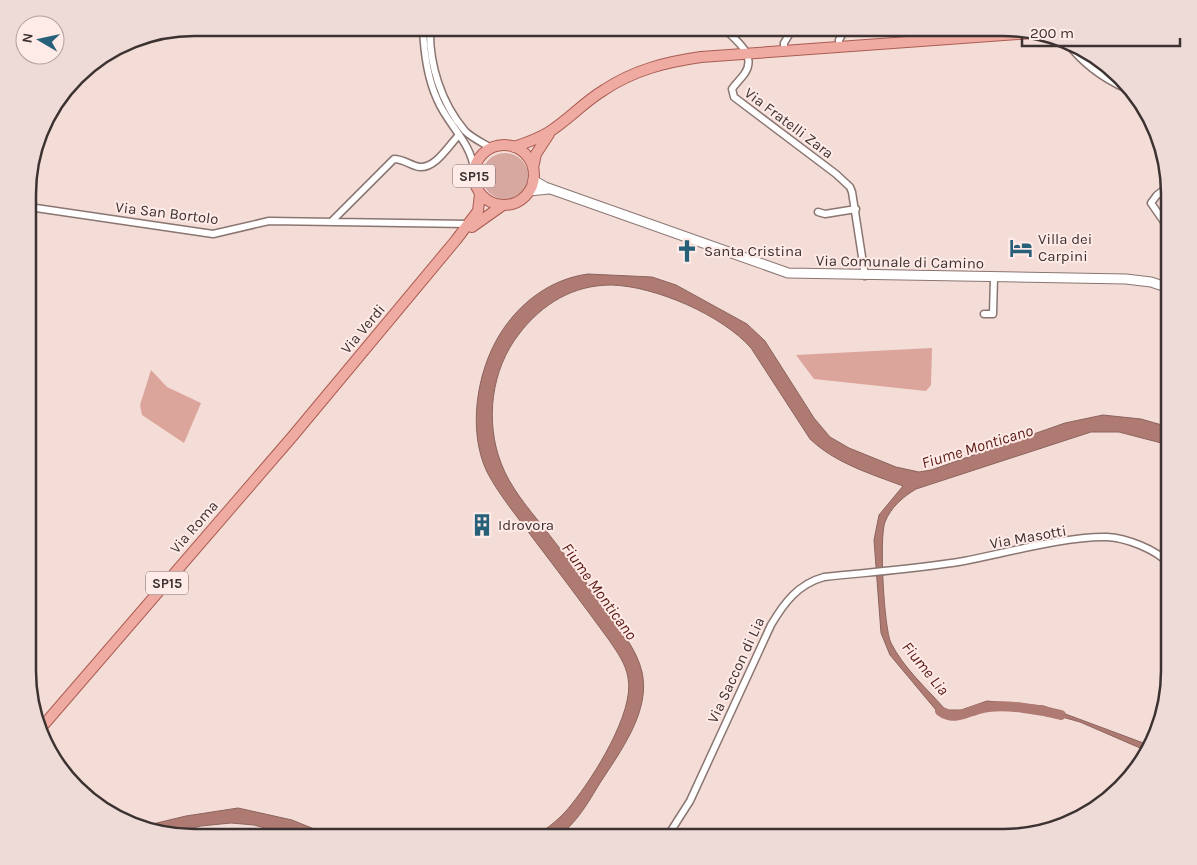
<svg xmlns="http://www.w3.org/2000/svg" width="1197" height="865" font-family="Karla,sans-serif">
<rect width="100%" height="100%" fill="#f4dcd7"/>
<!-- green -->
<path fill="#d6a8a0" d="M482 176a23 23 0 1 1 46 0a23 23 0 1 1-46 0Z"/>
<!-- forest -->
<path fill="#dca59b" d="M932,348L931,385L926,391L814,379L796,355Z
M151,370L167,387L201,403L184,443L142,415L140,405Z"/>
<!-- water -->
<path fill="#ae7a71" stroke="#8c645e" d="M588,274L652,277L676,285L747,324L765,341L814,418L830,437L849,448L896,467L919,472L931,470L1065,423L1103,415L1141,419L1169,427V445L1119,432H1091L916,489C903,497 891,507 885,522C879,537 884,629 891,643C903,667 926,688 944,708L949,710H961L987,701L1044,706L1146,744L1150,746L1147,751L1080,722L1041,711L1001,706L981,707L952,716H945L936,710L890,655L881,633L874,540L879,515L903,486C871,474 835,463 810,439L751,348C722,315 655,286 611,285C573,285 542,304 519,334C491,370 485,421 501,463C510,487 528,508 544,528C567,558 591,587 613,619C624,635 637,651 642,672C651,711 620,752 600,783C590,799 572,833 552,837C546,838 540,837 534,837C548,828 561,818 571,805C593,778 635,712 628,678C626,664 617,652 609,640C584,606 558,571 532,537C517,516 499,495 487,472C467,430 477,371 500,334C520,302 551,279 588,274Z
M238,808L292,820L334,837H297L254,825L231,823L201,826L168,834L140,827L186,816Z"/>
<g fill="none" stroke-linecap="round" stroke-linejoin="round">
<!-- river -->
<path stroke="#ae7a71" stroke-width="10" d="M940,711C955,722 967,711 983,708C1003,703 1042,710 1061,715"/>
<defs>
<path id="street" d="M423,28C424,52 427,77 437,99C447,124 471,142 474,169
M430,28C429,64 441,103 465,131C472,138 483,143 491,148
M724,28C736,41 757,54 745,73C741,79 736,83 732,89L734,97L836,174L850,187L852,192L865,276
M944,28L946,38
M958,28L969,37
M950,38L953,28
M926,39L938,28
M1065,40C1081,62 1102,78 1127,89
M839,46V40L846,28
M784,50V43L793,28
M1169,186L1157,195L1151,203L1169,229
M29,207L213,234L269,221L469,224
M818,212L825,214L856,209
M331,222L394,159C404,159 411,166 420,167C436,168 449,145 459,135
M984,314H993L994,277
M667,837L690,801L771,625C784,603 798,584 824,577C870,572 918,569 964,561C1005,553 1067,536 1107,537C1126,538 1156,549 1169,564"/>
<path id="secondary" d="M533,180L545,187L788,273L1126,279L1151,282L1169,288
M529,191L549,189"/>
<path id="primary" d="M474 175a30 30 0 1 1 60 0a30 30 0 1 1-60 0Z
M514,147C526,143 538,139 549,132C568,120 584,102 604,90C634,70 666,62 701,57L1033,33
M533,168L536,154L549,134
M472,227L503,205
M41,728L292,437L456,240L478,211L480,194"/>
</defs>
<!-- street casing -->
<use href="#street" stroke="#8a7571" stroke-width="9"/>
<!-- secondary casing -->
<use href="#secondary" stroke="#8a7571" stroke-width="11"/>
<!-- primary casing -->
<use href="#primary" stroke="#aa5c51" stroke-width="12"/>
<!-- street -->
<use href="#street" stroke="#fff" stroke-width="6"/>
<!-- secondary -->
<use href="#secondary" stroke="#fff" stroke-width="9"/>
<!-- primary -->
<use href="#primary" stroke="#efaba1" stroke-width="10"/>
</g>
<!-- icons -->
<defs>
<symbol id="hotel-bare" viewBox="-9 -9 18 18"><path d="M-6-4.5h1.5V1H6V5H4.5V3h-9V5H-6ZM-4 0a1.8 1.8 0 1 1 3.6 0ZM.5 0V-2.5h3Q6-2.5 6 0Z" fill="#266079" stroke="#feeae7" stroke-width="2.5" paint-order="stroke"/></symbol>
<symbol id="church-bare" viewBox="-9 -9 18 18"><path d="M-1.2-6h2.4v3.5h3.3v2.4h-3.3V6h-2.4V-.1h-3.3v-2.4h3.3Z" fill="#266079" stroke="#feeae7" stroke-width="2.5" paint-order="stroke"/></symbol>
<symbol id="building-bare" viewBox="-9 -9 18 18"><path d="M-4-6H4V6H1V3H-1V6H-4ZM-2.5-4.3h1.7v1.8h-1.7ZM.8-4.3h1.7v1.8H.8ZM-2.5-1h1.7V.8h-1.7ZM.8-1h1.7V.8H.8Z" fill="#266079" stroke="#feeae7" stroke-width="2.5" paint-order="stroke"/></symbol>
</defs>
<g fill-rule="evenodd">
<use href="#hotel-bare" x="1005" y="232" width="32" height="32"/>
<use href="#church-bare" x="671" y="235" width="32" height="32"/>
<use href="#building-bare" x="466" y="509" width="32" height="32"/>
</g>
<g text-anchor="middle" stroke-width="4" stroke-linejoin="round" paint-order="stroke">
<!-- shield labels -->
<g fill="#feeae7" stroke="#766968" stroke-width="1">
<rect x="453" y="164.5" width="42" height="23" rx="4"/>
<rect x="146" y="571.5" width="42" height="23" rx="4"/>
</g>
<g font-size="14" font-weight="bold" fill="#3c3231">
<text x="474" y="181">SP15</text>
<text x="167" y="588">SP15</text>
</g>
<!-- street labels -->
<g font-size="15" fill="#3c3231" stroke="#feeae7">
<text transform="translate(789 123) rotate(37)" y="5">Via Fratelli Zara</text>
<text transform="translate(167 213) rotate(7)" y="5">Via San Bortolo</text>
<text transform="translate(900 262) rotate(1)" y="5">Via Comunale di Camino</text>
<text transform="translate(363 329) rotate(-50)" y="5">Via Verdi</text>
<text transform="translate(194 527) rotate(-49)" y="5">Via Roma</text>
<text transform="translate(1028 537) rotate(-10)" y="5">Via Masotti</text>
<text transform="translate(736 670) rotate(-65)" y="5">Via Saccon di Lia</text>
</g>
<!-- poi labels -->
<g font-size="15" fill="#3c3231" stroke="#feeae7" text-anchor="start">
<text x="1038" y="244">Villa dei<tspan x="1038" dy="17">Carpini</tspan></text>
<text x="704" y="256">Santa Cristina</text>
<text x="498" y="530">Idrovora</text>
</g>
<!-- water labels -->
<g font-size="16" font-style="italic" fill="#5b1a12" stroke="#feeae7">
<text transform="translate(977 446) rotate(-17)" y="6">Fiume Monticano</text>
<text transform="translate(600 591) rotate(54)" y="6">Fiume Monticano</text>
<text transform="translate(926 668) rotate(51)" y="6">Fiume Lia</text>
</g>
</g>
<!-- crop -->
<path d="M0 0H1197V865H0ZM194 36H1003A158 158 0 0 1 1161 194V671A158 158 0 0 1 1003 829H194A158 158 0 0 1 36 671V194A158 158 0 0 1 194 36Z" fill="#eedbd8" fill-rule="evenodd"/>
<path fill="none" stroke="#3c3231" stroke-width="2.5" d="M194 36H1003A158 158 0 0 1 1161 194V671A158 158 0 0 1 1003 829H194A158 158 0 0 1 36 671V194A158 158 0 0 1 194 36Z"/>
<!-- north arrow -->
<g transform="translate(40 40) rotate(279)"><circle r="24" fill="#feeae7" stroke="#b0a09e"/>
<path d="M0-4L9 19L0 12L-9 19Z" fill="#266079"/>
<text y="-8" font-size="14" font-weight="bold" text-anchor="middle" fill="#3c3231">N</text>
</g>
<!-- scale -->
<path d="M1022 38v8h158v-8" fill="none" stroke="#3c3231" stroke-width="2.5"/>
<text x="1030" y="38" font-size="15" fill="#3c3231" stroke="#feeae7" stroke-width="4" paint-order="stroke">200 m</text>
</svg>
